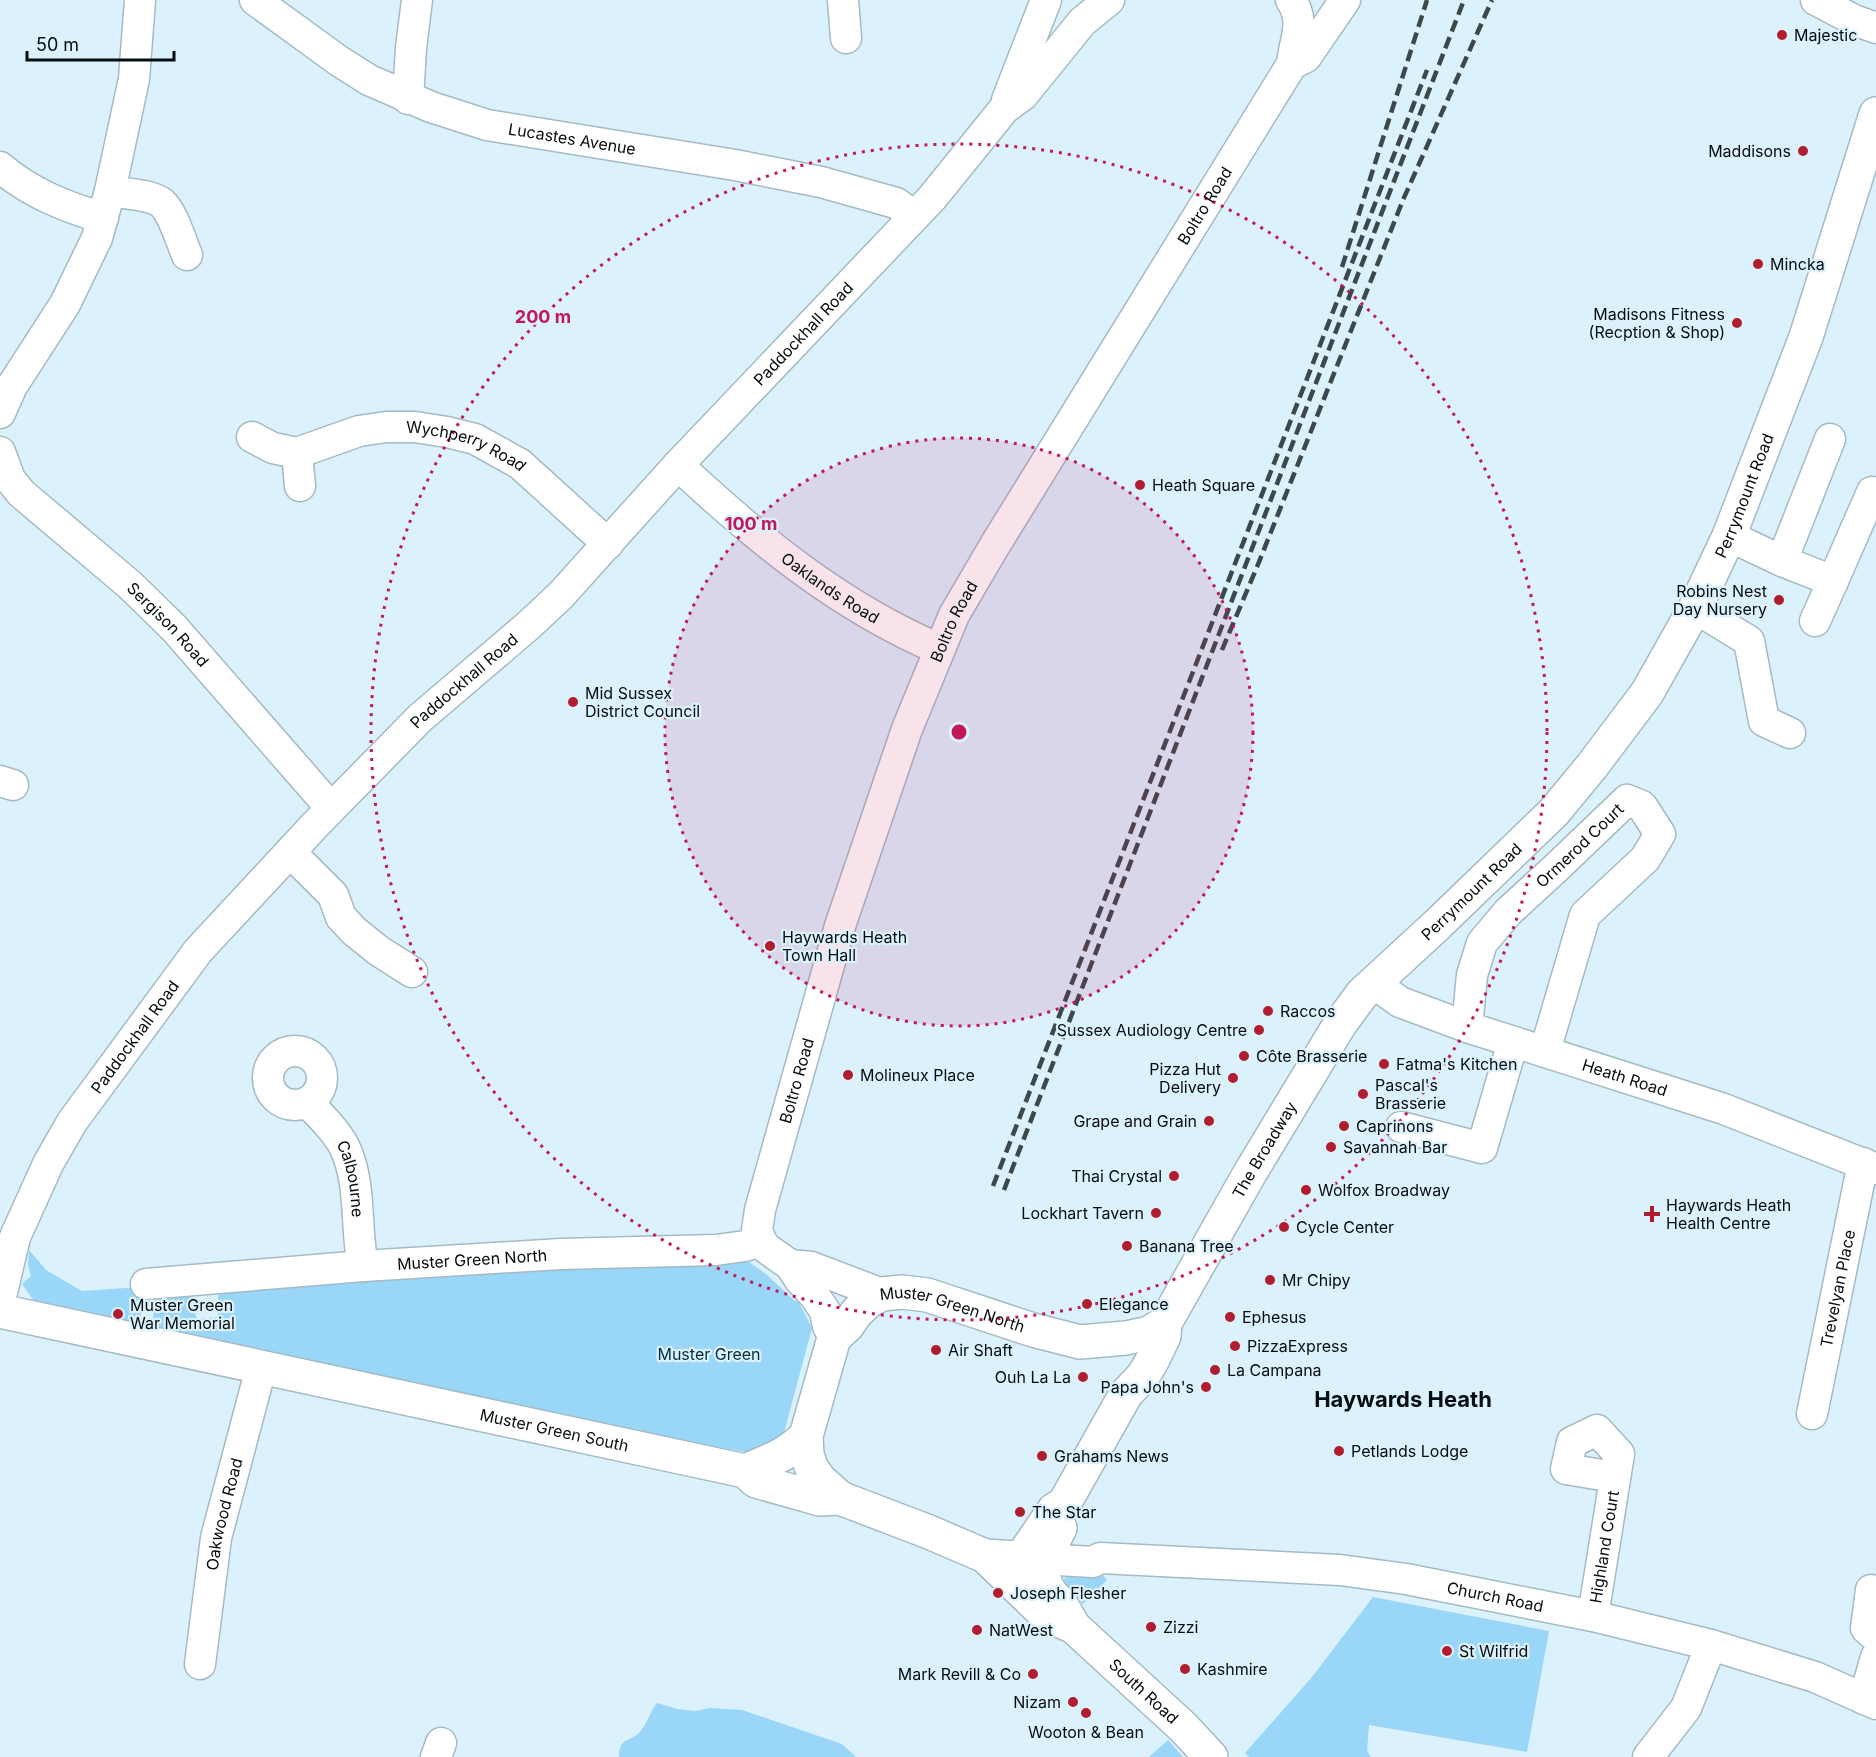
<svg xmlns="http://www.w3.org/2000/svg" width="1876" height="1757" font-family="Inter,sans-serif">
<rect width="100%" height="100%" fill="#dbf1fc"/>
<!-- green -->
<path fill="#99d6f7" d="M29,1250L46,1270L82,1291L141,1287V1330L51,1311L34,1301L22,1284L31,1276L28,1265Z
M651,1262H749L766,1274L795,1301H798L812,1328L782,1440L753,1453L704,1445L703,1448L152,1332L155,1299L190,1296L197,1319L218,1317V1296L227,1288Z
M1069,1574L1103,1575L1107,1580L1083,1604L1065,1588L1064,1579Z
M1373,1597L1549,1631L1527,1752L1369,1725L1367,1751L1371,1757H1249L1245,1753L1312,1677Z
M657,1703L677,1709L695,1711L710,1708L742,1710L842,1744L856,1757H619C619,1737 630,1742 639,1733C646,1726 650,1711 657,1703Z
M1168,1740L1183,1757H1149Z"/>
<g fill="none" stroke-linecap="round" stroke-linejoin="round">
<defs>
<g id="minor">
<path id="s1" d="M255,0L339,61L369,80L431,107L487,125L735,165L821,182L896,203L914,216"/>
<path d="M843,0L846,38"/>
<path d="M1816,0L1854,20L1876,28"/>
<path d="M1292,64L1306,57L1345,0"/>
<path d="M408,99L411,48L417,0"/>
<path d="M1007,100L1046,0"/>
<path d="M0,167C30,193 66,207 103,218"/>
<path d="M110,191C125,194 150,194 162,203C173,213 181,241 187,255"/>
<path d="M0,413L12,386L65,304L97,238L110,191L134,79L140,0"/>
<path id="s2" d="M252,437L273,448L297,453L359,431L386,427H415L447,432L475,439L520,464L608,544"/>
<path id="s3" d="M0,452L10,479L21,493L130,585L174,628L331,808"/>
<path d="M297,453L300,486"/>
<path id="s4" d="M678,465C756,538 840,607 939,649"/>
<path d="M1729,536L1782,561L1833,581L1872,492"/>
<path d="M1782,561L1830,439"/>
<path d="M1695,608L1749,641L1764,721L1790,733"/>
<path d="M1815,621L1833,581"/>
<path d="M0,781L13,785"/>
<path d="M290,852L333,895L341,917L354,931L379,951L412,972"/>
<path id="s5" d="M1375,984L1400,1002L1467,1027L1724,1109L1876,1169"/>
<path id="s6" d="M1467,1027L1472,975L1482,943L1508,912L1556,868L1627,800L1642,806L1660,834L1645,859L1585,915L1545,1051"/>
<circle cx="295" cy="1078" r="27"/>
<path id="s7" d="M308,1103C321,1116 335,1130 344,1146C362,1183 355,1227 363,1266"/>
<path d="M1401,1127L1482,1148L1513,1042"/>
<path d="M790,1265L811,1267L882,1294"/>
<path id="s8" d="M146,1284L363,1266L561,1254L716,1250L745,1246L761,1241"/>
<path id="s9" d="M0,1301L15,1237L48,1164L72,1122L198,951L315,825L420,718L529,625L561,595L678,465L932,198L1004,109L1023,95L1082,22L1109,0"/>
<path id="s10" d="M834,1338L828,1326L825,1311L814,1295L800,1280L790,1265L766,1248L761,1241L757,1230L760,1210L840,926L907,729L954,615L995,545L1292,64C1294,41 1306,22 1291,0"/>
<path id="s11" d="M1812,1414L1863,1163"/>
<path id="s12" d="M1023,1558L1093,1562L1100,1558L1340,1570L1406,1579L1593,1616L1711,1645L1815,1677L1876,1704"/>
<path d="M1871,1590L1866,1628L1876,1637"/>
<path id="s13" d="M1593,1616L1619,1454L1597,1430L1572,1442L1566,1469L1614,1477"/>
<path id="s14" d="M200,1664L216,1538L261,1368"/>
<path d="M1864,1699L1876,1657"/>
<path d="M436,1757L441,1743"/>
<path d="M1648,1757L1686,1708L1711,1645"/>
</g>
<g id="major">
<path id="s15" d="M0,1311L745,1471L756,1481L820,1499L840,1498L929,1532L985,1556L1045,1614L1074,1627"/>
<path d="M745,1471C772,1459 783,1458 806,1436"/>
<path id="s16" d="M840,1498L820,1480L812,1469L807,1455L806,1436L834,1338L847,1326L857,1312L870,1300L882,1294L902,1292L927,1295L1033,1330L1080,1342L1126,1338L1149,1333L1165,1323"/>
<path id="s17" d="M1060,1528L1044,1559L1043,1567L1044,1580L1050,1593L1061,1604L1074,1627L1183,1727L1211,1757"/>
<path id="s18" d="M985,1556L1017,1558L1024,1554L1054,1510L1064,1504L1126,1394L1143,1376L1152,1361L1164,1336L1165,1323L1250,1173L1340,1024L1362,994L1438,924L1554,812L1592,766L1647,693L1695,608L1729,536L1806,337L1876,114"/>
</g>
</defs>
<!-- minor casing -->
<use href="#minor" stroke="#a5bac5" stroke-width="33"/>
<!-- major casing -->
<use href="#major" stroke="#a5bac5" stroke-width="36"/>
<!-- minor -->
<use href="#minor" stroke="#fff" stroke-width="30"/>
<!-- major -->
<use href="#major" stroke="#fff" stroke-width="33"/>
<!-- rail -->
<path stroke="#3d484d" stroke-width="4.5" stroke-dasharray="12 6" stroke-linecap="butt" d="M1342,267L1427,0
M1222,650L1257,567L1403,200L1492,0
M993,1186L1427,70
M1004,1190L1464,0"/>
</g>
<!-- distance rings -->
<circle cx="959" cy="732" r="294" fill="#c2185b" fill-opacity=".12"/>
<g fill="none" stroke="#c2185b" stroke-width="3" stroke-dasharray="3 6">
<circle cx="959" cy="732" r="294"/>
<circle cx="959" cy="732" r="588"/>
</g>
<!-- markers -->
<g fill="#b01d2e" stroke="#dbf1fc" stroke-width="2">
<circle cx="1782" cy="35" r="6"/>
<circle cx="1803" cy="151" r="6"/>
<circle cx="1758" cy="264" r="6"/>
<circle cx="1737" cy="323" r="6"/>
<circle cx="1140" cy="485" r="6"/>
<circle cx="1779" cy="600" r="6"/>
<circle cx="573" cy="702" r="6"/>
<circle cx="770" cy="946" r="6"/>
<circle cx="1268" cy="1011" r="6"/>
<circle cx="1259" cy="1030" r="6"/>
<circle cx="1244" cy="1056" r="6"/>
<circle cx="1384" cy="1064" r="6"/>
<circle cx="848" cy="1075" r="6"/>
<circle cx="1233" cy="1078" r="6"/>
<circle cx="1363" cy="1094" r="6"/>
<circle cx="1209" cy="1121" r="6"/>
<circle cx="1344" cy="1126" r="6"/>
<circle cx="1331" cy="1147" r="6"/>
<circle cx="1174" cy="1176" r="6"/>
<circle cx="1306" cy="1190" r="6"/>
<circle cx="1156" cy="1213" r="6"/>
<path d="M1649 1205h6v6h6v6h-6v6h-6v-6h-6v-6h6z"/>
<circle cx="1284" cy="1227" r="6"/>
<circle cx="1127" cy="1246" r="6"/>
<circle cx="1270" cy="1280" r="6"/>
<circle cx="1087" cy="1304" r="6"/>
<circle cx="118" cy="1314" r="6"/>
<circle cx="1230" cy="1317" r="6"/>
<circle cx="1235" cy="1346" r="6"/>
<circle cx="936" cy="1350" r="6"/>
<circle cx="1215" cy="1370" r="6"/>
<circle cx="1083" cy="1377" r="6"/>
<circle cx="1206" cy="1387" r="6"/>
<circle cx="1339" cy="1451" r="6"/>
<circle cx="1042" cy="1456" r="6"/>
<circle cx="1020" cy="1512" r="6"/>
<circle cx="998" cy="1593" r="6"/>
<circle cx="1151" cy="1627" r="6"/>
<circle cx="977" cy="1630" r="6"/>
<circle cx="1447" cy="1651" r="6"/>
<circle cx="1185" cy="1669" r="6"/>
<circle cx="1033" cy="1674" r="6"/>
<circle cx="1073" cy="1702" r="6"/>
<circle cx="1086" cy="1713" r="6"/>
</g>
<g text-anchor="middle" stroke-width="4.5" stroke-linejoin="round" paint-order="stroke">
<!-- poi labels -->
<g font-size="16" fill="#060d10" stroke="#dbf1fc" text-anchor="start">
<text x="1794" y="41">Majestic</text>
<text x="1791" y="157" text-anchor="end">Maddisons</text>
<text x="1770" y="270">Mincka</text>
<text x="1725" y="320" text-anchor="end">Madisons Fitness<tspan x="1725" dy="18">(Recption &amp; Shop)</tspan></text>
<text x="1152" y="491">Heath Square</text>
<text x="1767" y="597" text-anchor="end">Robins Nest<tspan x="1767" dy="18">Day Nursery</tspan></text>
<text x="585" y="699">Mid Sussex<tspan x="585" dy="18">District Council</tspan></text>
<text x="782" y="943">Haywards Heath<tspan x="782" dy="18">Town Hall</tspan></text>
<text x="1280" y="1017">Raccos</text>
<text x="1247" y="1036" text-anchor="end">Sussex Audiology Centre</text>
<text x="1256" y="1062">Côte Brasserie</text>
<text x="1396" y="1070">Fatma's Kitchen</text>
<text x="1221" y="1075" text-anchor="end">Pizza Hut<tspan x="1221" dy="18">Delivery</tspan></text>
<text x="860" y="1081">Molineux Place</text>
<text x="1375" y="1091">Pascal's<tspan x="1375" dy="18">Brasserie</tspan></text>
<text x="1197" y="1127" text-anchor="end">Grape and Grain</text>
<text x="1356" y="1132">Caprinons</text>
<text x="1343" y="1153">Savannah Bar</text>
<text x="1162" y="1182" text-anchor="end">Thai Crystal</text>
<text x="1318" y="1196">Wolfox Broadway</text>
<text x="1666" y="1211">Haywards Heath<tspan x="1666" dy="18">Health Centre</tspan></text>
<text x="1144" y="1219" text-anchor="end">Lockhart Tavern</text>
<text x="1296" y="1233">Cycle Center</text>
<text x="1139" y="1252">Banana Tree</text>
<text x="1282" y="1286">Mr Chipy</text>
<text x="1099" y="1310">Elegance</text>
<text x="130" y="1311">Muster Green<tspan x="130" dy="18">War Memorial</tspan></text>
<text x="1242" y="1323">Ephesus</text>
<text x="1247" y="1352">PizzaExpress</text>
<text x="948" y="1356">Air Shaft</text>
<text x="1227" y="1376">La Campana</text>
<text x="1071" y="1383" text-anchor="end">Ouh La La</text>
<text x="1194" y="1393" text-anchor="end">Papa John's</text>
<text x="1351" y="1457">Petlands Lodge</text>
<text x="1054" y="1462">Grahams News</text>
<text x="1032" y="1518">The Star</text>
<text x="1010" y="1599">Joseph Flesher</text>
<text x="1163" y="1633">Zizzi</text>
<text x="989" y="1636">NatWest</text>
<text x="1459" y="1657">St Wilfrid</text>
<text x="1197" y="1675">Kashmire</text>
<text x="1021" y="1680" text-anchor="end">Mark Revill &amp; Co</text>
<text x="1061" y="1708" text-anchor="end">Nizam</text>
<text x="1086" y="1738" text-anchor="middle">Wooton &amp; Bean</text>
</g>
<!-- street labels -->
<g font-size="16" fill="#060d10" stroke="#dbf1fc">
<text dy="6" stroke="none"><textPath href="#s1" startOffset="352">Lucastes Avenue</textPath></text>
<text dy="6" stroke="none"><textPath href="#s10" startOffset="1263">Boltro Road</textPath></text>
<text dy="6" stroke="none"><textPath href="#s9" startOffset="1272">Paddockhall Road</textPath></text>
<text dy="6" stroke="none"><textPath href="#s2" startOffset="225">Wychperry Road</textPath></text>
<text dy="6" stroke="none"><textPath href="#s18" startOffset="1334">Perrymount Road</textPath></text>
<text dy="6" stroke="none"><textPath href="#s4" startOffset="196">Oaklands Road</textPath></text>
<text dy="6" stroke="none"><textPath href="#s10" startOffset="777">Boltro Road</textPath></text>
<text dy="6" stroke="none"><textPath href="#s3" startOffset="244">Sergison Road</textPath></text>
<text dy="6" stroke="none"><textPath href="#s9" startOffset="786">Paddockhall Road</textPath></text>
<text dy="6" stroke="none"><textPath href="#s6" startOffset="224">Ormerod Court</textPath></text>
<text dy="6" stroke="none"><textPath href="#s18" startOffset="848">Perrymount Road</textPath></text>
<text dy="6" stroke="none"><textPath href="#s9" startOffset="300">Paddockhall Road</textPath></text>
<text dy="6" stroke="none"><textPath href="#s5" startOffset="268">Heath Road</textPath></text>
<text dy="6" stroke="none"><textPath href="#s10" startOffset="291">Boltro Road</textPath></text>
<text dy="6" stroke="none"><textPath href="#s18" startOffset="514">The Broadway</textPath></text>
<text dy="6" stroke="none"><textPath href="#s7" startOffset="90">Calbourne</textPath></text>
<text dy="6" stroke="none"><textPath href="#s8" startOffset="327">Muster Green North</textPath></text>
<text dy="6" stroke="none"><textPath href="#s11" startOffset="128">Trevelyan Place</textPath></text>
<text dy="6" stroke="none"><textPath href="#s16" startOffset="315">Muster Green North</textPath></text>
<text dy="6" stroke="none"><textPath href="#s15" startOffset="567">Muster Green South</textPath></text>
<text dy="6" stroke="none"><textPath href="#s14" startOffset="152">Oakwood Road</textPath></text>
<text dy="6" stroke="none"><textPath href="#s13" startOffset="70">Highland Court</textPath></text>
<text dy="6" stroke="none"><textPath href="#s12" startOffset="476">Church Road</textPath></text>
<text dy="6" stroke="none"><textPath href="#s17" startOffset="207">South Road</textPath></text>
</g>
<!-- park labels -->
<g font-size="16" fill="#002e41" stroke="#dbf1fc">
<text x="709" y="1360">Muster Green</text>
</g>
<!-- district labels -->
<g font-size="22" font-weight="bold" fill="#060d10" stroke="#dbf1fc">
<text x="1403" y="1407">Haywards Heath</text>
</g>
</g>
<circle cx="959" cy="732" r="9" fill="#c2185b" stroke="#dbf1fc" stroke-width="3"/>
<g font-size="18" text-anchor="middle" font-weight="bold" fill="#c2185b" stroke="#dbf1fc" stroke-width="4.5" stroke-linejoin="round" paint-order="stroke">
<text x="543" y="323">200 m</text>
<text x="751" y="530">100 m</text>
</g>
<!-- scale -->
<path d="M27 51v9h147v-9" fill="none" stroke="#060d10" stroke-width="3"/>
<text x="36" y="51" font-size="18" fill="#060d10" stroke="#dbf1fc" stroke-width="4.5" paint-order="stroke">50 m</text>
</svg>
